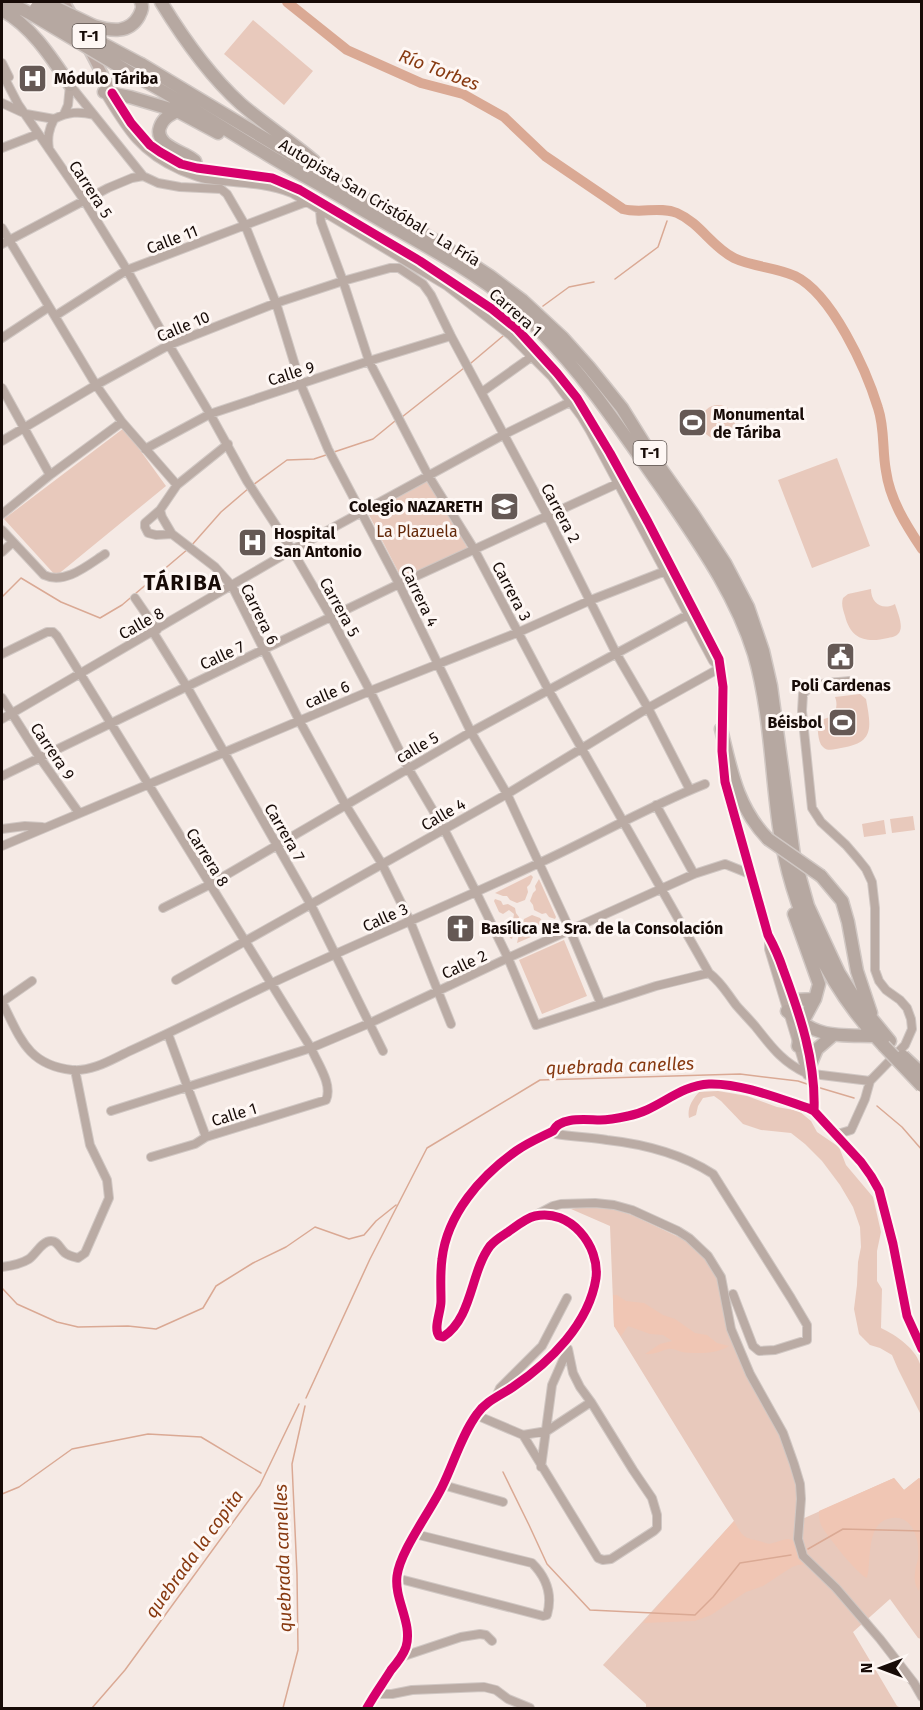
<svg xmlns="http://www.w3.org/2000/svg" width="923" height="1710" font-family="'Fira Sans',sans-serif">
<rect width="100%" height="100%" fill="#f5eae5"/>
<!-- green -->
<path fill="#e8c9bc" d="M253,20L313,71L284,105L224,54Z
M701 422a17 17 0 1 1 34 0a17 17 0 1 1-34 0Z
M124,428L166,486L56,576L4,519Z
M837,458L870,546L812,568L778,480Z
M429,480L468,549L403,581L368,513Z
M871,589C871,603 882,611 895,604C897,611 903,624 900,631C898,636 893,637 888,638C867,643 851,640 845,616C843,610 841,604 843,598L848,594Z
M860,694L866,699C871,727 875,743 841,748C836,749 827,752 823,747C817,742 818,726 817,719C832,721 840,710 835,697Z
M913,816L915,830L892,833L890,819Z
M884,820L886,834L864,837L862,824Z
M531,875L533,877L530,884L527,887L528,892L525,900L517,903L510,900L507,896H503L495,893Z
M539,879L556,917L555,919L549,917L546,913L542,914L534,910L533,905L530,901L533,893L536,890L535,886Z
M495,899L501,901L503,905L508,904L515,908L516,913L519,917L517,925L514,927V932L512,939L510,938L505,926L507,922L513,920L514,914L509,910L503,914L499,912L494,901Z
M532,915L540,918L543,922H547L554,925V927L517,943L519,934L523,931L522,926L524,919Z
M564,940L587,996L542,1014L519,960Z
M718,1091L747,1096L777,1107L799,1111L811,1121L817,1132L839,1147L846,1165L873,1197L881,1232L877,1251V1281L882,1289L881,1328C896,1335 917,1349 921,1367C923,1377 922,1403 921,1415L898,1369L892,1355L880,1348L870,1345L859,1334L854,1309L857,1285L858,1262L861,1247L860,1227L853,1207L840,1185L822,1161L805,1144L791,1133L761,1130L743,1124L721,1101L714,1096L703,1098L698,1106L696,1115L689,1118C687,1108 692,1100 699,1092Z
M581,1207L613,1209L632,1215L702,1248L721,1277L731,1329L783,1433L800,1484V1520L894,1478L904,1490L919,1478L921,1480V1639L918,1638L890,1599L853,1632L897,1706L901,1708H646V1704L603,1665L734,1521L614,1326L610,1226L571,1209Z"/>
<!-- forest -->
<path fill="#f0c6b4" d="M617,1295L626,1301L644,1303L663,1315L675,1319L695,1333L707,1335L717,1343L729,1346C718,1354 696,1354 682,1352C677,1351 674,1348 668,1349C660,1351 654,1355 645,1354L660,1344L672,1341L663,1335L650,1334L628,1326L621,1336L614,1326L613,1295Z
M894,1478L904,1490L919,1478L921,1480L922,1572L919,1591C915,1586 914,1579 915,1573C915,1568 917,1564 918,1559C920,1542 914,1515 892,1518C865,1521 872,1560 867,1578C858,1575 826,1535 821,1525C819,1520 819,1516 819,1511Z
M734,1521C743,1537 742,1537 759,1541C765,1542 767,1545 773,1543C779,1542 786,1537 792,1540C800,1543 805,1557 809,1564L798,1565L792,1567L763,1586L746,1592L711,1615L695,1621L643,1623Z"/>
<g fill="none" stroke-linecap="round" stroke-linejoin="round">
<!-- stream -->
<path stroke="#daa994" stroke-width="1.5" d="M615,279L658,247L667,221
M543,306L569,287L594,282
M471,363L503,336
M402,417L464,368
M334,452L373,439L395,421
M253,485L287,460L314,459L326,455
M191,546L221,512L249,488
M2,597L21,578L61,602L100,618L122,605L188,549
M817,1087L854,1098
M877,1106L902,1127L922,1150
M2,1288L17,1304L57,1322L78,1327L128,1326L156,1329L203,1308L216,1286L253,1263L286,1247L315,1227L349,1239L364,1235L376,1221L396,1205
M306,1398L370,1259L427,1148L540,1080L740,1074L798,1081L810,1085
M503,1472L529,1525L547,1564L590,1610L695,1615L713,1597L740,1563L791,1555
M2,1494L19,1487L72,1449L148,1434L201,1437L261,1473
M808,1549L843,1529L922,1531
M92,1708L125,1670L260,1485L299,1404
M283,1708L298,1650L297,1574L292,1464L305,1406"/>
<!-- river -->
<path stroke="#daa994" stroke-width="10" d="M287,2L347,50L421,83L463,94L504,117L545,156L623,209C640,214 660,206 677,213C700,223 712,247 734,258C753,267 775,267 795,276C832,294 866,369 878,408C885,429 882,450 886,471C890,500 906,525 922,549"/>
<defs>
<path id="minor" d="M2,63L9,77
M2,73L18,104L84,200L127,270L169,345L210,414L247,481L292,550L331,617L370,691L408,768L444,829L476,892L508,958L536,1025L656,986L709,973
M70,85L143,176L158,183L180,187L221,189L227,194L245,225L276,303L301,385L328,449L399,584L471,732L507,794L570,930L601,1004
M104,92C126,128 139,152 180,170C188,173 197,177 206,179C235,183 264,182 292,193L447,286L510,335L552,377L581,416L590,431L713,661L720,668
M112,93C126,114 139,138 160,153C192,175 233,170 270,178C280,180 290,185 299,189C322,201 344,215 366,228C408,254 452,279 492,309C553,354 591,419 627,483C656,535 683,587 710,640C726,676 721,695 721,733
M2,103L26,114L54,119
M64,114L68,105L70,85
M54,119C68,112 79,111 94,115
M2,148L38,134
M49,149C47,137 49,129 54,119
M320,211L321,222L343,281L369,361L428,475L474,549L548,689L709,973C722,983 726,992 736,1005C742,1012 749,1019 755,1026C771,1046 782,1062 806,1073
M2,228L96,385L122,422L177,485
M2,244L108,188L132,178L143,176
M55,316L127,270L306,202
M2,338L49,307
M2,388L50,475
M482,392L534,355
M2,441L96,385L169,345L276,303L343,281L390,268H399L423,284L431,295L451,336L547,515L616,653L648,708L690,790
M228,444L177,485L160,510L162,517L172,534L215,567L232,586L299,720L345,804L382,864L410,921L451,1024
M145,449L210,414L369,361L451,336
M160,510L145,523V527L148,533L156,535L172,534
M2,514L50,475L122,422
M2,530L44,575C65,585 88,565 105,554
M2,552L13,542
M135,598L157,630
M153,632L187,687L311,905L383,1051
M2,654L47,632H53L57,636L311,1048C317,1063 333,1084 326,1100L206,1137L195,1144L151,1157
M2,698L40,758L79,813
M2,719L292,550L503,435L574,400
M722,748V767L730,804L768,935C774,946 779,957 783,969C800,1015 816,1061 814,1111
M2,776L399,584L621,482
M656,805L694,874
M2,829L25,826L42,827
M2,846L370,691L519,632L591,600L668,570
M163,908L209,885L471,732L693,612
M769,939V949L807,1075
M176,980L507,794L648,708L720,668
M2,1002C20,1037 27,1065 72,1070C93,1072 114,1058 132,1050C178,1029 222,1007 268,985C356,943 448,906 537,864C594,838 647,807 705,784
M2,1002L32,981
M168,1034L206,1137
M813,1074L870,1081
M111,1111L311,1048L370,1023L508,958L694,874L725,864L750,874
M553,1131L556,1134C573,1137 590,1137 607,1140C643,1144 682,1154 713,1174L791,1298L807,1325V1340L775,1350L759,1351L753,1346L733,1294
M833,1133H841L851,1130L865,1099L870,1081L905,1045L912,1029L911,1019L907,1008L900,1000L886,990L879,981L875,970V908L872,882L866,869L858,859L846,845L821,822L812,808L802,711L803,694C813,681 834,683 849,681
M536,1215L553,1206L561,1204L595,1203L614,1205L632,1210L678,1231L689,1238L708,1256L721,1277L731,1329L750,1374L783,1433L794,1464L800,1484L801,1499L798,1539L803,1556L836,1588L880,1639L914,1683L922,1697
M2,1267C10,1266 21,1264 29,1259C36,1254 42,1241 51,1241C58,1241 60,1249 65,1253C69,1256 74,1257 78,1258L85,1253L109,1198L107,1180L90,1145L75,1070
M496,1397L500,1388L542,1346L567,1298
M476,1415L523,1435L598,1558L603,1560L611,1559L654,1531L657,1528V1515L652,1498L633,1470L591,1402L580,1387L573,1373L568,1349
M523,1435L547,1431L591,1402
M541,1467L552,1385L567,1351
M443,1485L503,1502
M396,1578L543,1616L547,1615C553,1594 546,1577 532,1563L415,1534
M401,1657L461,1637L480,1634L486,1635L492,1641
M374,1694H392L412,1690L484,1687L496,1690L508,1699L530,1708
M367,1708C374,1695 383,1683 391,1670C397,1663 403,1656 406,1647C413,1623 394,1600 397,1576C400,1551 430,1512 442,1487C454,1463 461,1436 477,1414C486,1401 500,1396 513,1387C550,1362 589,1324 596,1278C600,1246 570,1208 535,1216C526,1218 515,1227 508,1232C502,1236 495,1240 490,1246C470,1273 473,1317 443,1337L439,1336C433,1328 441,1312 441,1301C441,1287 440,1273 442,1259C447,1214 481,1176 516,1151C527,1143 541,1137 553,1131C560,1116 587,1120 600,1120C609,1120 619,1118 628,1116C657,1111 679,1085 709,1084C740,1083 778,1098 808,1108L814,1111L861,1162L871,1176L879,1190L893,1244L907,1316L922,1349"/>
<path id="major" d="M64,2L73,18
M87,45L112,93"/>
<path id="highway" d="M8,2L33,15
M161,2C183,38 209,75 241,104C264,124 291,141 314,161
M2,10C32,27 51,57 70,85
M94,26C111,31 129,34 139,16C142,10 143,7 141,2
M141,64L439,243L490,276L522,300L563,338L589,367L622,408L650,453L693,514L725,563L748,607L763,651L771,686L794,856L808,906L839,973L854,997L890,1041
M134,75C180,100 223,128 268,155C296,172 325,187 353,204C406,236 464,264 512,303C522,312 531,322 540,331C588,379 624,435 663,490C698,542 735,593 754,654C770,709 771,770 779,827C791,908 827,987 884,1046
M104,92L130,97L177,111L218,133
M177,111C170,115 163,118 160,127C154,144 180,151 191,158L195,161L197,168
M721,729C731,770 737,807 768,839
M821,876L842,901L848,922L857,971L871,1013
M794,914L819,984L815,999L802,1023L798,1046
M795,1000L815,999
M787,1011C818,1039 836,1035 875,1036
M811,1063L817,1049L832,1036"/>
</defs>
<!-- minor casing -->
<use href="#minor" stroke="#d0c7c3" stroke-width="10"/>
<!-- major casing -->
<use href="#major" stroke="#d0c7c3" stroke-width="14"/>
<!-- highway casing -->
<use href="#highway" stroke="#d0c7c3" stroke-width="15"/>
<!-- minor -->
<use href="#minor" stroke="#baaba4" stroke-width="8"/>
<!-- major -->
<use href="#major" stroke="#bcaaa3" stroke-width="10"/>
<!-- highway -->
<use href="#highway" stroke="#b6a8a1" stroke-width="12"/>
<defs>
<path id="highway-bridge" d="M44,2L94,26
M36,8L141,64
M33,15L134,75
M768,839L821,876
M884,1046L922,1086
M903,1056L922,1074"/>
</defs>
<!-- highway-bridge casing -->
<use href="#highway-bridge" stroke="#d0c7c3" stroke-width="15" stroke-linecap="butt"/>
<!-- highway-bridge -->
<use href="#highway-bridge" stroke="#b6a8a1" stroke-width="12"/>
<defs>
<path id="cycleway" d="M112,93L131,123L150,145L160,152L181,164L197,168L272,178L300,190L420,261L492,309L517,329L557,373L577,398L610,453L648,522L719,659L723,687L722,751L725,782L768,935C774,946 779,957 783,969C800,1015 816,1061 814,1111
M367,1708C374,1695 383,1683 391,1670C397,1663 403,1656 406,1647C413,1623 394,1600 397,1576C400,1551 430,1512 442,1487C454,1463 461,1436 477,1414C486,1401 500,1396 513,1387C550,1362 589,1324 596,1278C600,1246 570,1208 535,1216C526,1218 515,1227 508,1232C502,1236 495,1240 490,1246C470,1273 473,1317 443,1337L439,1336C433,1328 441,1312 441,1301C441,1287 440,1273 442,1259C447,1214 481,1176 516,1151C527,1143 541,1137 553,1131C560,1116 587,1120 600,1120C609,1120 619,1118 628,1116C657,1111 679,1085 709,1084C740,1083 778,1098 808,1108L814,1111L861,1162L871,1176L879,1190L893,1244L907,1316L922,1349"/>
</defs>
<!-- cycleway casing -->
<use href="#cycleway" stroke="#fef7f4" stroke-width="13"/>
<!-- cycleway -->
<use href="#cycleway" stroke="#d6006c" stroke-width="9"/>
</g>
<!-- icons -->
<defs>
<symbol id="hospital-square" viewBox="-11 -11 22 22"><rect x="-9" y="-9" width="18" height="18" rx="4" fill="#655955" stroke="#fef7f4"/><path d="M-5-5h3v3.5h4V-5h3V5h-3V1.5h-4V5h-3Z" fill="#fff"/></symbol>
<symbol id="stadium-square" viewBox="-11 -11 22 22"><rect x="-9" y="-9" width="18" height="18" rx="4" fill="#655955" stroke="#fef7f4"/><path d="M0-5a6.5 5 0 1 0 0 10a6.5 5 0 1 0 0-10ZM-3.5-1.8h7v3.6h-7Z" fill="#fff"/></symbol>
<symbol id="university-square" viewBox="-11 -11 22 22"><rect x="-9" y="-9" width="18" height="18" rx="4" fill="#655955" stroke="#fef7f4"/><path d="M0-5L7-2L0 1L-7-2ZM-4 1L0 2.5L4 1V4Q0 6-4 4Z" fill="#fff"/></symbol>
<symbol id="civic-square" viewBox="-11 -11 22 22"><rect x="-9" y="-9" width="18" height="18" rx="4" fill="#655955" stroke="#fef7f4"/><path d="M-.6-6.5H3V-4.5H.6V-3L4-1V1h2V6H-6V1h2V-1L-.6-3ZM-1.2 2.5V6h2.4V2.5Z" fill="#fff"/></symbol>
<symbol id="church-square" viewBox="-11 -11 22 22"><rect x="-9" y="-9" width="18" height="18" rx="4" fill="#655955" stroke="#fef7f4"/><path d="M-1.2-6h2.4v3.5h3.3v2.4h-3.3V6h-2.4V-.1h-3.3v-2.4h3.3Z" fill="#fff"/></symbol>
</defs>
<g fill-rule="evenodd">
<use href="#hospital-square" x="16" y="62" width="33" height="33"/>
<use href="#stadium-square" x="676" y="406" width="33" height="33"/>
<use href="#university-square" x="488" y="490" width="33" height="33"/>
<use href="#hospital-square" x="236" y="526" width="33" height="33"/>
<use href="#civic-square" x="824" y="640" width="33" height="33"/>
<use href="#stadium-square" x="826" y="706" width="33" height="33"/>
<use href="#church-square" x="444" y="912" width="33" height="33"/>
</g>
<g text-anchor="middle" stroke-width="6" stroke-linejoin="round" paint-order="stroke">
<!-- shield labels -->
<g fill="#fef7f4" stroke="#5c524e" stroke-width="1.5">
<rect x="72.5" y="24" width="33" height="24" rx="4.5"/>
<rect x="633.5" y="441" width="33" height="24" rx="4.5"/>
</g>
<g font-size="15" font-weight="bold" fill="#170b07">
<text x="89" y="41">T-1</text>
<text x="650" y="458">T-1</text>
</g>
<!-- poi labels -->
<g font-size="16" font-weight="bold" fill="#170b07" stroke="#fef7f4" text-anchor="start">
<text x="54" y="84">Módulo Táriba</text>
<text x="713" y="420">Monumental<tspan x="713" dy="18">de Táriba</tspan></text>
<text x="483" y="512" text-anchor="end">Colegio NAZARETH</text>
<text x="274" y="539">Hospital<tspan x="274" dy="18">San Antonio</tspan></text>
<text x="841" y="691" text-anchor="middle">Poli Cardenas</text>
<text x="822" y="728" text-anchor="end">Béisbol</text>
<text x="481" y="934">Basílica Nª Sra. de la Consolación</text>
</g>
<!-- street labels -->
<g font-size="16" fill="#170b07" stroke="#fef7f4">
<text transform="translate(91 189) rotate(57)" y="6">Carrera 5</text>
<text transform="translate(380 202) rotate(31)" y="6">Autopista San Cristóbal - La Fría</text>
<text transform="translate(172 239) rotate(-21)" y="6">Calle 11</text>
<text transform="translate(516 312) rotate(41)" y="6">Carrera 1</text>
<text transform="translate(183 326) rotate(-23)" y="6">Calle 10</text>
<text transform="translate(291 373) rotate(-18)" y="6">Calle 9</text>
<text transform="translate(561 513) rotate(62)" y="6">Carrera 2</text>
<text transform="translate(512 591) rotate(62)" y="6">Carrera 3</text>
<text transform="translate(420 596) rotate(64)" y="6">Carrera 4</text>
<text transform="translate(340 607) rotate(61)" y="6">Carrera 5</text>
<text transform="translate(260 614) rotate(64)" y="6">Carrera 6</text>
<text transform="translate(141 623) rotate(-29)" y="6">Calle 8</text>
<text transform="translate(222 655) rotate(-25)" y="6">Calle 7</text>
<text transform="translate(327 694) rotate(-23)" y="6">calle 6</text>
<text transform="translate(417 747) rotate(-30)" y="6">calle 5</text>
<text transform="translate(53 751) rotate(56)" y="6">Carrera 9</text>
<text transform="translate(443 814) rotate(-30)" y="6">Calle 4</text>
<text transform="translate(285 832) rotate(60)" y="6">Carrera 7</text>
<text transform="translate(208 857) rotate(58)" y="6">Carrera 8</text>
<text transform="translate(385 917) rotate(-24)" y="6">Calle 3</text>
<text transform="translate(464 964) rotate(-25)" y="6">Calle 2</text>
<text transform="translate(234 1114) rotate(-17)" y="6">Calle 1</text>
</g>
<!-- park labels -->
<g font-size="16" fill="#64290a" stroke="#fef7f4">
<text x="417" y="537">La Plazuela</text>
</g>
<!-- water labels -->
<g font-size="18" font-style="italic" fill="#873910" stroke="#fef7f4">
<text transform="translate(439 70) rotate(21)" y="6">Río Torbes</text>
<text transform="translate(620 1066) rotate(-2)" y="6">quebrada canelles</text>
<text transform="translate(194 1554) rotate(-54)" y="6">quebrada la copita</text>
<text transform="translate(283 1558) rotate(-92)" y="6">quebrada canelles</text>
</g>
<!-- district labels -->
<g font-size="22" font-weight="bold" letter-spacing="1.5" fill="#170b07" stroke="#fef7f4">
<text x="183" y="590">TÁRIBA</text>
</g>
</g>
<!-- border -->
<rect width="923" height="1710" fill="none" stroke="#170b07" stroke-width="6"/>
<!-- north arrow -->
<g transform="translate(881 1668) rotate(270)" stroke="#fef7f4" stroke-width="4.5" paint-order="stroke">
<path d="M0-4.5L10 22L0 15L-10 22Z" fill="#170b07"/>
<text y="-9" font-size="16" font-weight="bold" text-anchor="middle" fill="#170b07">N</text>
</g>
</svg>
